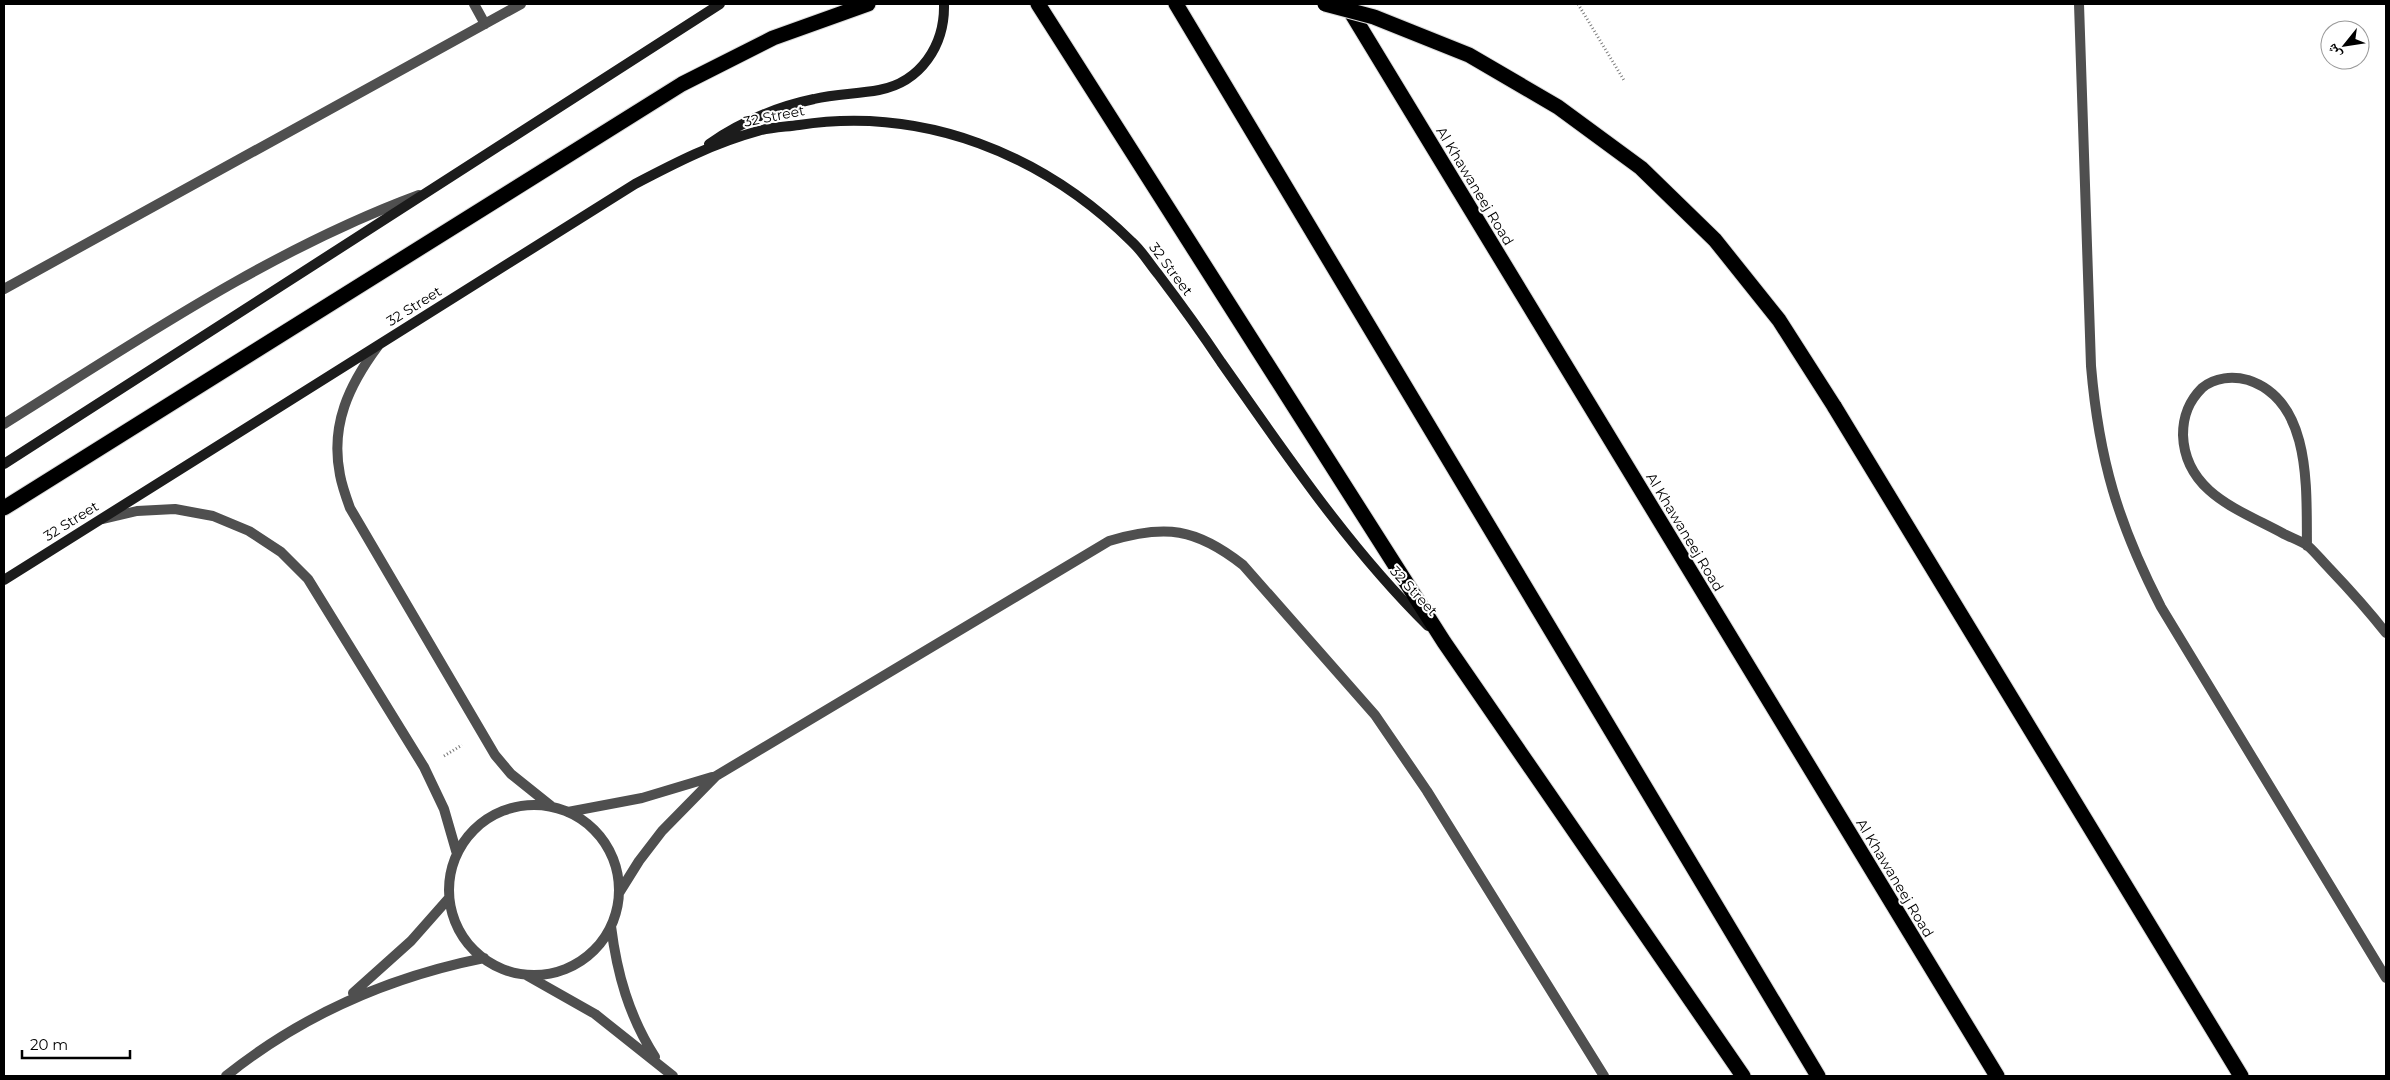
<svg xmlns="http://www.w3.org/2000/svg" width="2390" height="1080" font-family="Montserrat,'Noto Naskh Arabic',sans-serif">
<rect width="100%" height="100%" fill="#fff"/>
<g fill="none" stroke-linecap="round" stroke-linejoin="round">
<defs>
<path id="highway" d="M1038,4L1444,642L1743,1076
M1176,4L1818,1076
M1346,4L1997,1076
M1834,406L2241,1076
M4,508L682,84L773,38L868,4"/>
</defs>
<!-- highway casing -->
<use href="#highway" stroke="#dbdbdb" stroke-width="17"/>
<!-- path -->
<path stroke="#717171" stroke-width="3" stroke-dasharray="1 2.5" stroke-linecap="butt" d="M1578,4L1625,82
M444,756L462,745"/>
<!-- lane -->
<path stroke="#4f4f4f" stroke-width="10" d="M474,4L485,24
M2079,4L2091,366C2099,460 2118,523 2161,607L2386,978
M4,289L521,4
M4,424C137,341 270,250 419,195"/>
<!-- street -->
<path stroke="#4f4f4f" stroke-width="10" d="M378,346C349,385 330,425 340,475C342,486 346,497 350,508L495,755L511,774L551,806
M103,519L137,511L175,509L213,516L249,531L281,552L308,579L424,767L444,809L457,854
M2307,546C2306,492 2313,401 2248,380C2233,376 2215,377 2202,388C2189,401 2183,415 2183,435C2185,493 2240,510 2284,534C2292,538 2301,541 2308,546C2315,552 2322,561 2329,568C2349,589 2368,610 2386,633
M449 890a85 85 0 1 1 170 0a85 85 0 1 1-170 0Z
M568,812L642,798L712,777
M619,893L639,861L662,831L716,776L1109,541C1165,524 1196,528 1243,565L1375,715L1427,791L1604,1076
M611,926C617,974 629,1016 655,1057
M526,975L595,1014L673,1076
M353,993L411,941L449,898
M226,1076C302,1015 389,977 484,958"/>
<!-- secondary -->
<path stroke="#1c1c1c" stroke-width="10" d="M709,144C741,122 776,107 814,99C835,94 857,94 879,90C921,82 945,45 944,4
M4,464C242,309 482,158 720,4
M4,580L635,184C675,163 714,143 758,131C771,127 785,127 799,125C924,106 1043,154 1132,242C1142,251 1149,263 1158,274C1180,303 1201,332 1221,362C1286,454 1348,547 1428,626"/>
<!-- highway -->
<use href="#highway" stroke="#000" stroke-width="15"/>
<defs>
<path id="highway-bridge" d="M1325,4L1374,17L1469,55L1558,107L1641,168L1715,240L1779,320L1834,406"/>
</defs>
<!-- highway-bridge casing -->
<use href="#highway-bridge" stroke="#dbdbdb" stroke-width="17" stroke-linecap="butt"/>
<!-- highway-bridge -->
<use href="#highway-bridge" stroke="#000" stroke-width="15"/>
</g>
<g text-anchor="middle" stroke-width="4" stroke-linejoin="round" paint-order="stroke">
<!-- street labels -->
<g font-size="14" fill="#000" stroke="#fff">
<text transform="translate(774 116) rotate(-11)" y="5">32 Street</text>
<text transform="translate(1475 186) rotate(59)" y="5">Al Khawaneej Road</text>
<text transform="translate(1171 269) rotate(53)" y="5">32 Street</text>
<text transform="translate(414 306) rotate(-32)" y="5">32 Street</text>
<text transform="translate(71 521) rotate(-32)" y="5">32 Street</text>
<text transform="translate(1685 532) rotate(59)" y="5">Al Khawaneej Road</text>
<text transform="translate(1414 591) rotate(47)" y="5">32 Street</text>
<text transform="translate(1895 878) rotate(59)" y="5">Al Khawaneej Road</text>
</g>
</g>
<!-- border -->
<rect width="2390" height="1080" fill="none" stroke="#000000" stroke-width="10"/>
<!-- north arrow -->
<g transform="translate(2345 45) rotate(240)"><circle r="24" fill="#ffffff" stroke="#999999"/>
<path d="M0-4L9 19L0 12L-9 19Z" fill="#000000"/>
<text y="-8" font-size="14" font-weight="bold" text-anchor="middle" fill="#000000">ش</text>
</g>
<!-- scale -->
<path d="M22 1050v8h108v-8" fill="none" stroke="#000000" stroke-width="2.5"/>
<text x="30" y="1050" font-size="15" fill="#000000" stroke="#ffffff" stroke-width="4" paint-order="stroke">20 m</text>
</svg>
